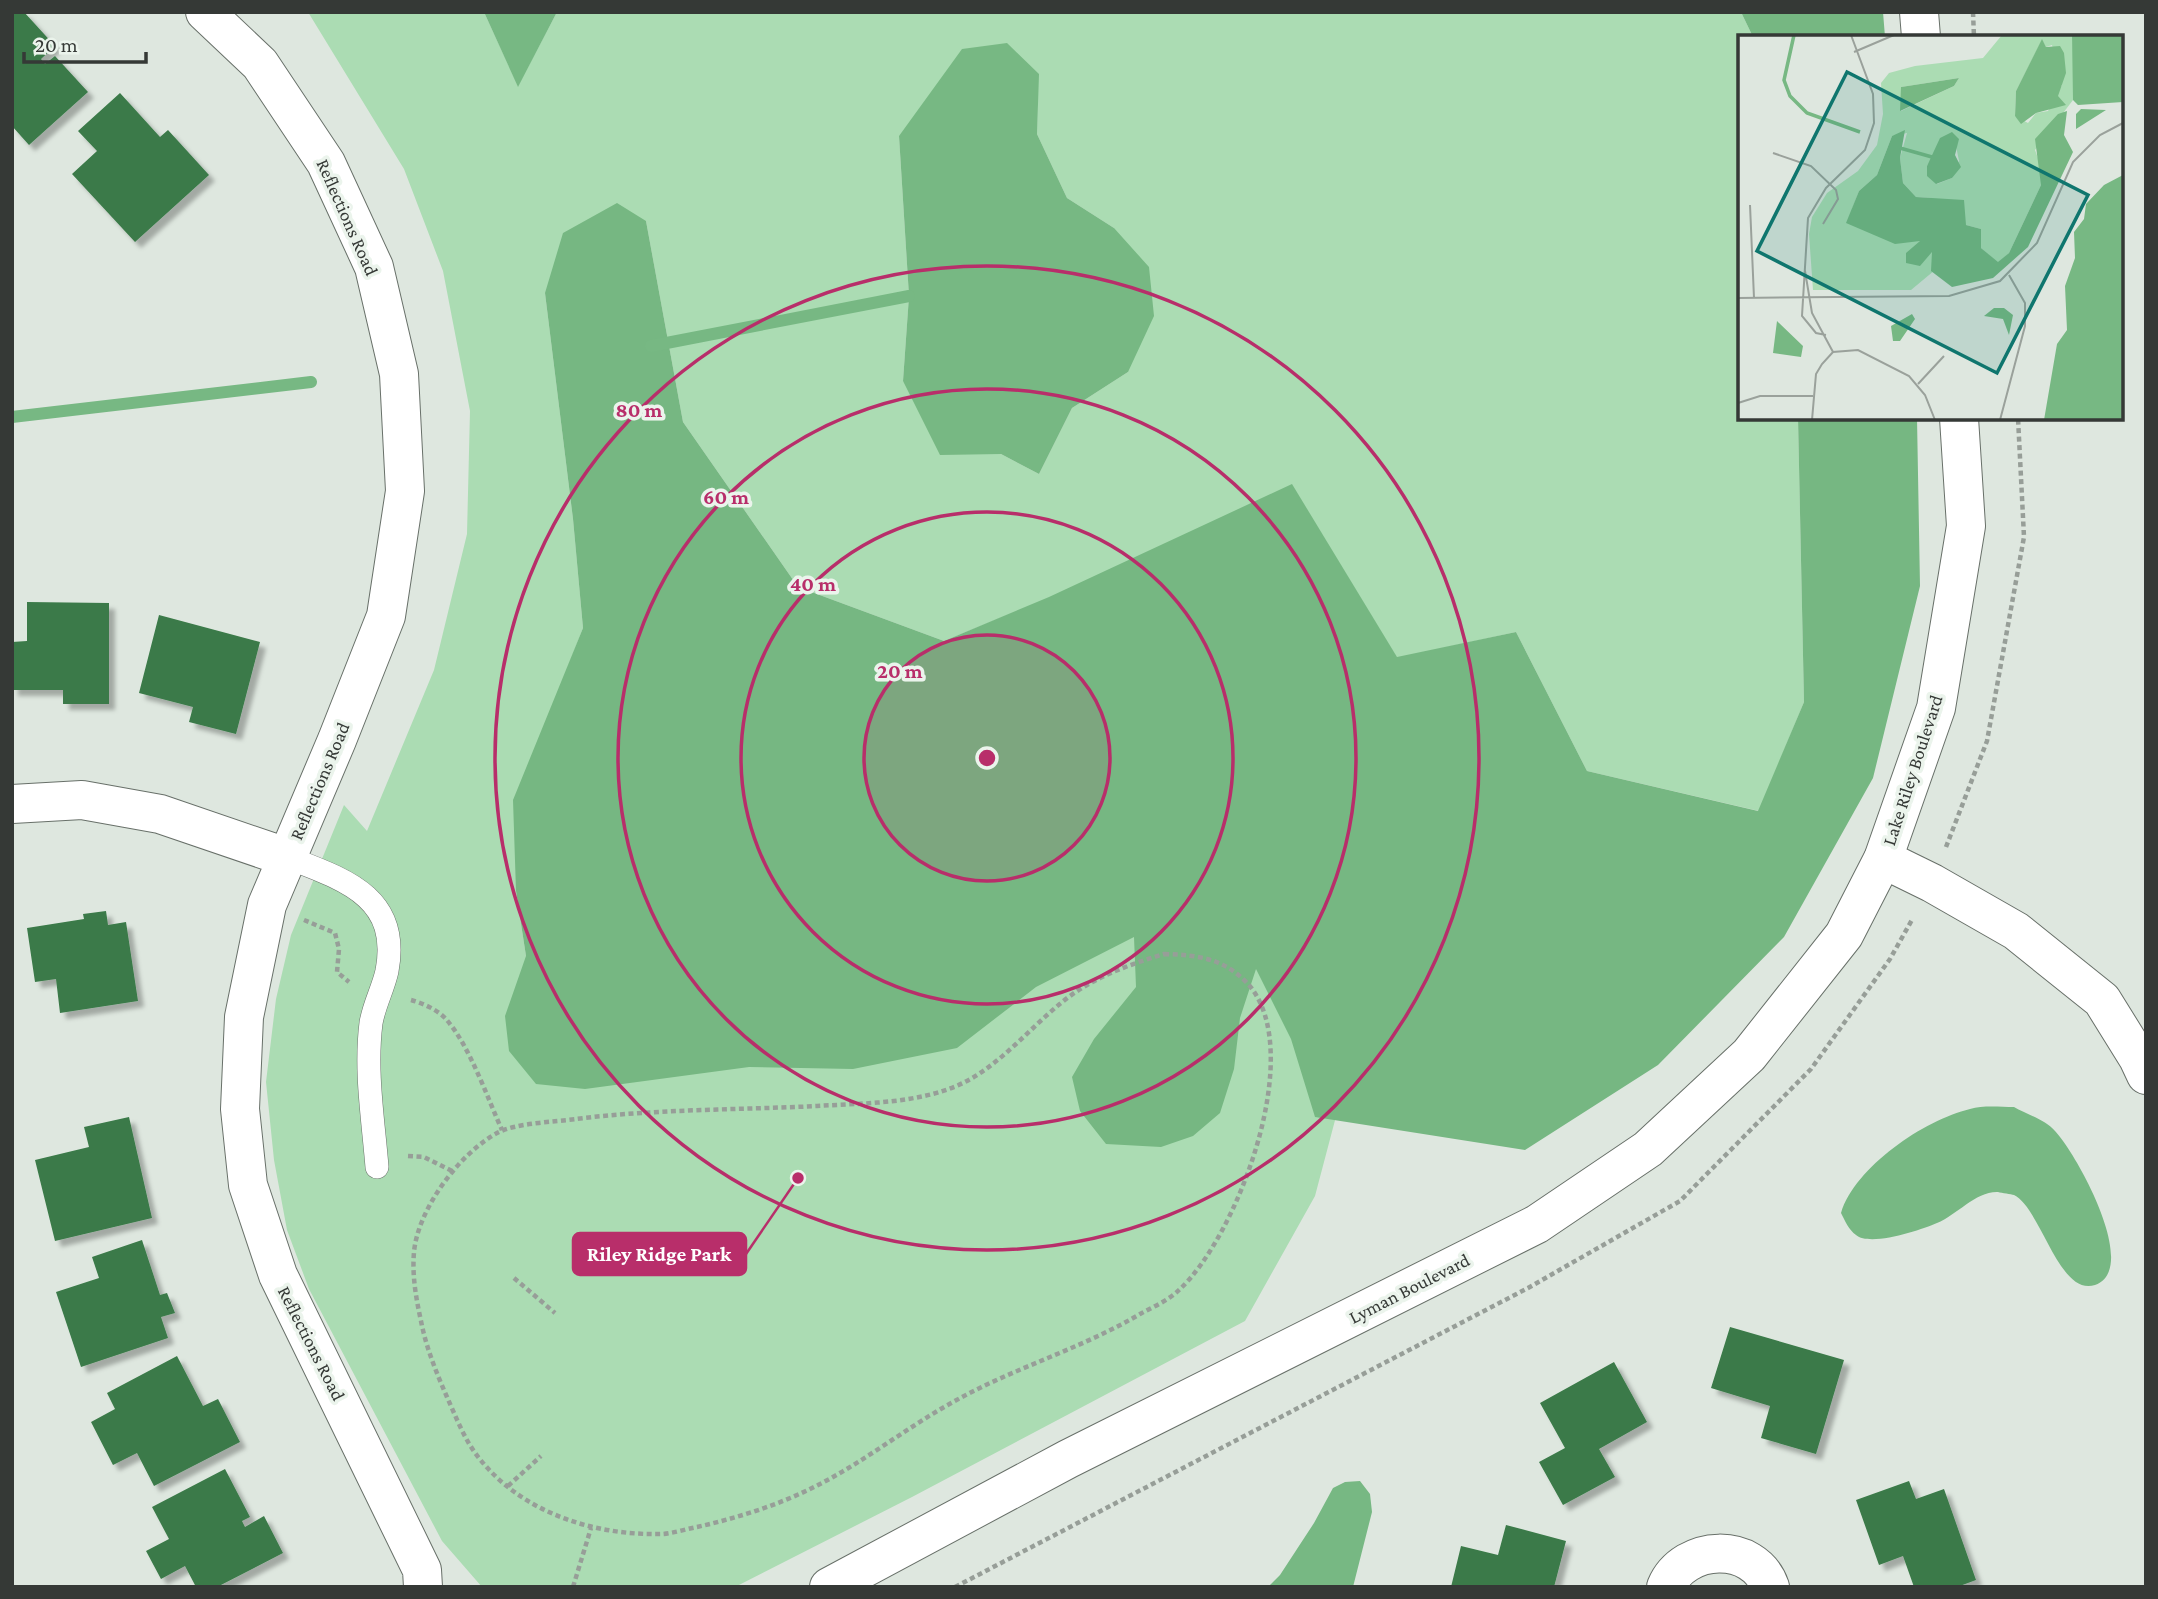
<svg xmlns="http://www.w3.org/2000/svg" width="2158" height="1599" font-family="'Crimson Pro',serif">
<defs>
<filter id="shadow"><feDropShadow dx="6" dy="6" stdDeviation="2" flood-color="#0004"/></filter>
</defs>
<rect width="100%" height="100%" fill="#dee7df"/>
<!-- green -->
<path fill="#abdcb3" fill-rule="evenodd" d="M308,12H484L518,86L557,12H1741L1753,37H1740V418H1798L1804,702L1759,811L1587,771L1516,632L1397,658L1292,485L1049,598L944,641L798,587L683,422L646,221L545,293L573,519L583,628L560,687L516,891L526,956L1190,887L1277,937L1343,1090L1315,1196L1245,1321L912,1497L735,1587H482L442,1541L309,1289L287,1230L274,1160L266,1082L276,999L291,935L344,805L367,831L434,670L467,534L470,411L443,271L404,169ZM1038,74L1037,134L1067,198L1114,228L1128,372L1072,408L1039,474L1001,454L903,381L909,296L899,136Z"/>
<!-- forest -->
<path fill="#76b782" d="M1741,12H1883L1885,37H1753Z
M617,203L646,221L683,422L798,587L944,641L1049,597L1292,484L1397,657L1516,632L1587,771L1758,811L1804,702L1798,418H1917L1920,586L1873,778L1784,937L1658,1065L1525,1150L1315,1117L1291,1039L1256,969L1240,1018L1234,1069L1220,1113L1193,1136L1161,1147L1106,1144L1080,1111L1072,1077L1094,1039L1136,987L1134,937L1036,987L957,1048L853,1069L749,1067L585,1089L536,1084L509,1051L505,1016L526,956L516,891L513,800L583,628L573,519L545,293L563,233Z"/>
<!-- water -->
<path fill="#77b883" d="M484,12H557L518,87Z
M1007,43L1039,74L1037,134L1067,198L1114,228L1149,267L1154,316L1128,372L1072,408L1039,474L1001,454L940,455L903,381L909,296L899,136L962,49Z
M2014,1107C2026,1114 2046,1120 2055,1131C2076,1153 2141,1269 2095,1285C2059,1297 2041,1208 2014,1195C2011,1194 2002,1193 1998,1192C1976,1191 1957,1215 1937,1223C1921,1230 1870,1247 1856,1235C1849,1230 1845,1221 1841,1213C1855,1167 1924,1120 1970,1109C1983,1105 2000,1107 2014,1107Z
M1360,1481L1370,1494L1372,1512L1353,1587H1268L1280,1575L1314,1523L1333,1488L1345,1482Z"/>
<g fill="none" stroke-linecap="round" stroke-linejoin="round">
<!-- stream -->
<path stroke="#77b883" stroke-width="12" d="M651,346L909,296
M12,417L311,382"/>
</g>
<!-- building -->
<path fill="#3a7a48" filter="url(#shadow)" d="M12,12H24L55,46L41,59L45,64L55,56L88,92L29,145L12,126Z
M120,93L160,137L168,130L209,175L135,242L72,174L97,151L78,131Z
M27,602L109,603V704H63V690H12V642L27,641Z
M159,615L260,642L236,734L189,722L193,707L139,693Z
M106,911L108,925L126,922L138,1001L60,1013L56,979L35,982L27,928L84,919L83,914Z
M129,1117L152,1218L55,1241L35,1160L89,1147L84,1127Z
M142,1240L160,1295L167,1293L175,1313L161,1317L168,1338L81,1367L56,1292L99,1278L92,1257Z
M1730,1327L1844,1360L1816,1454L1761,1438L1770,1406L1711,1388Z
M177,1356L203,1406L218,1399L240,1442L154,1486L137,1453L113,1465L91,1422L115,1409L107,1393Z
M1614,1362L1647,1422L1599,1449L1615,1477L1563,1505L1539,1462L1565,1448L1540,1403Z
M225,1469L250,1517L242,1521L245,1527L264,1516L283,1553L217,1587H196L185,1566L161,1579L146,1551L169,1539L152,1507Z
M1909,1481L1916,1499L1944,1489L1976,1580L1957,1587H1914L1903,1556L1879,1565L1856,1500Z
M1506,1525L1566,1541L1554,1587H1451L1461,1546L1498,1555Z"/>
<g fill="none" stroke-linecap="round" stroke-linejoin="round">
<defs>
<path id="lane" d="M286,857C343,879 401,896 387,971C383,989 374,1005 371,1023C365,1071 373,1118 377,1167"/>
<path id="street" d="M205,12L260,64L326,163L374,267L399,374L405,491L386,616L337,740L267,905L244,1017L240,1109L248,1185L278,1275L422,1570L423,1587
M12,804L82,800L160,814L286,857
M1883,859L1932,883L2016,931L2102,1000L2138,1058L2146,1075
M1666,1587C1684,1544 1754,1541 1770,1587"/>
<path id="secondary" d="M1919,12L1921,37
M829,1587L1068,1459L1537,1224L1648,1149L1749,1055L1844,935L1883,859L1936,708L1966,526L1959,418"/>
</defs>
<!-- lane casing -->
<use href="#lane" stroke="#687069" stroke-width="24"/>
<!-- street casing -->
<use href="#street" stroke="#687069" stroke-width="40"/>
<!-- secondary casing -->
<use href="#secondary" stroke="#687069" stroke-width="40"/>
<!-- path -->
<path stroke="#979e98" stroke-width="4.5" stroke-dasharray="5 3.5" stroke-linecap="butt" d="M1973,12L1974,37
M1946,847L1987,741L2024,537L2018,418
M304,920L335,933L339,949L337,972L349,982
M1164,954C1197,955 1224,958 1248,984C1308,1051 1237,1237 1179,1290C1169,1300 1153,1307 1140,1314C1081,1349 1013,1368 953,1402C906,1428 864,1462 816,1486C779,1505 737,1518 697,1527C686,1529 674,1533 663,1534C595,1536 522,1513 479,1458C465,1441 456,1417 447,1397C436,1372 426,1347 421,1321C416,1298 412,1276 414,1252C418,1209 459,1154 497,1133C515,1123 554,1122 576,1119C655,1109 737,1110 817,1106C865,1103 919,1104 963,1083C1001,1064 1029,1029 1061,1003C1091,978 1128,965 1164,954Z
M411,1000C422,1003 436,1009 445,1018C469,1044 487,1097 502,1130
M408,1156L424,1157L452,1171
M514,1278L555,1313
M508,1486L541,1456
M573,1587L591,1528
M955,1587L1528,1288L1680,1201L1811,1069L1890,959L1913,918"/>
<!-- lane -->
<use href="#lane" stroke="#fff" stroke-width="23"/>
<!-- street -->
<use href="#street" stroke="#fff" stroke-width="38"/>
<!-- secondary -->
<use href="#secondary" stroke="#fff" stroke-width="38"/>
</g>
<!-- distance rings -->
<circle cx="987" cy="758" r="123" fill="#b82e6a" fill-opacity=".12"/>
<g fill="none" stroke="#b82e6a" stroke-width="3.5">
<circle cx="987" cy="758" r="123"/>
<circle cx="987" cy="758" r="246"/>
<circle cx="987" cy="758" r="369"/>
<circle cx="987" cy="758" r="492"/>
</g>
<g text-anchor="middle" stroke-width="7" stroke-linejoin="round" paint-order="stroke">
<!-- street labels -->
<g font-size="19" fill="#353936" stroke="#ebf4ec">
<text transform="translate(348 217) rotate(66)" y="7">Reflections Road</text>
<text transform="translate(1912 770) rotate(-72)" y="7">Lake Riley Boulevard</text>
<text transform="translate(319 781) rotate(-67)" y="7">Reflections Road</text>
<text transform="translate(1409 1288) rotate(-27)" y="7">Lyman Boulevard</text>
<text transform="translate(312 1343) rotate(63)" y="7">Reflections Road</text>
</g>
</g>
<!-- overview -->
<g transform="translate(1738 35)">
<rect width="385" height="385" fill="#dee7df"/>
<path d="M264,0H334L335,16V65L297,115L303,131V150L271,218L260,228L243,213V194L228,190L193,163L178,162L165,148L162,123L169,98L154,101L139,140L121,156L114,174L192,204L199,214L197,235L173,255H75L71,199L74,182L89,158L120,136L139,110L145,79L143,48L151,38L177,31L245,23ZM304,5L308,12L314,10L324,50L310,76L298,78L290,88L277,81L278,56ZM221,43L216,51L163,76V52ZM218,111L221,126L214,143L199,149L189,131L194,122Z" fill="#abdcb3" fill-rule="evenodd"/>
<path d="M329,76L326,100L335,117L290,212L255,243L214,252L193,236L194,217L182,231L168,228V218L182,206L157,209L108,188L121,156L139,140L154,101L167,95L162,123L165,148L178,162L226,165L228,190L243,194V213L260,227L271,218L303,150L297,104L320,79Z" fill="#76b782"/>
<path d="M334,0H385V67L340,70L335,65ZM304,4L308,12L322,11L326,18L328,38L320,61L328,70L298,78L283,89L277,81L278,56ZM221,43L216,51L162,76L163,52ZM343,74L368,75L338,94V79ZM214,97L221,104L217,120L223,132L214,143L198,149L189,141V131L202,103ZM385,140V385H306L319,309L329,295L327,251L337,223L336,197L346,184L348,169L366,150ZM256,273H266L275,280L271,300L265,284L246,281ZM174,279L177,284L162,306H155L153,291ZM39,286L65,311L63,322L35,318Z" fill="#77b883"/>
<path fill="none" stroke="#77b883" stroke-width="3.5" d="M56,0L46,45L52,61L69,78L122,97M162,113L194,122"/>
<path fill="none" stroke="#9aa19b" stroke-width="2" d="M116,17L156,0M35,118L73,131L98,155L100,164L85,189M12,170L16,263M67,236L74,278L95,317M0,263L211,261L262,246L299,208L335,127L362,100L385,88M88,300L78,298L64,281L70,183L88,153L127,115L136,88L135,59L113,0M180,349L206,321M0,368L22,361H75M74,385L78,339L84,329L95,317L120,315L171,341L187,360L197,385M262,385L287,291V268L271,240"/>
<path fill="#0f766e" fill-opacity="0.15" stroke="#0f766e" stroke-width="3.5" d="M109,37L350,160L259,338L19,216Z"/>
<rect width="385" height="385" fill="none" stroke="#353936" stroke-width="3.5"/>
</g>
<circle cx="987" cy="758" r="10" fill="#b82e6a" stroke="#ebf4ec" stroke-width="3.5"/>
<g font-size="21" text-anchor="middle" font-weight="bold" fill="#b82e6a" stroke="#ebf4ec" stroke-width="7" stroke-linejoin="round" paint-order="stroke">
<text x="639" y="417">80 m</text>
<text x="726" y="504">60 m</text>
<text x="813" y="591">40 m</text>
<text x="900" y="678">20 m</text>
</g>
<!-- callouts -->
<path fill="none" stroke="#b82e6a" stroke-width="2.5" d="M798 1178L746 1254"/>
<circle fill="#b82e6a" stroke="#ebf4ec" stroke-width="2.5" cx="798" cy="1178" r="7"/>
<rect fill="#b82e6a" stroke="#b82e6a" stroke-width="2.5" x="573" y="1233" width="173" height="42" rx="7"/>
<g font-size="21" text-anchor="middle" font-weight="bold" fill="#fff">
<text x="659" y="1261">Riley Ridge Park</text>
</g>
<!-- border -->
<rect width="2158" height="1599" fill="none" stroke="#353936" stroke-width="28"/>
<!-- scale -->
<path d="M24 52v10h122v-10" fill="none" stroke="#353936" stroke-width="3.5"/>
<text x="35" y="52" font-size="21" fill="#353936" stroke="#ebf4ec" stroke-width="5" paint-order="stroke">20 m</text>
</svg>
